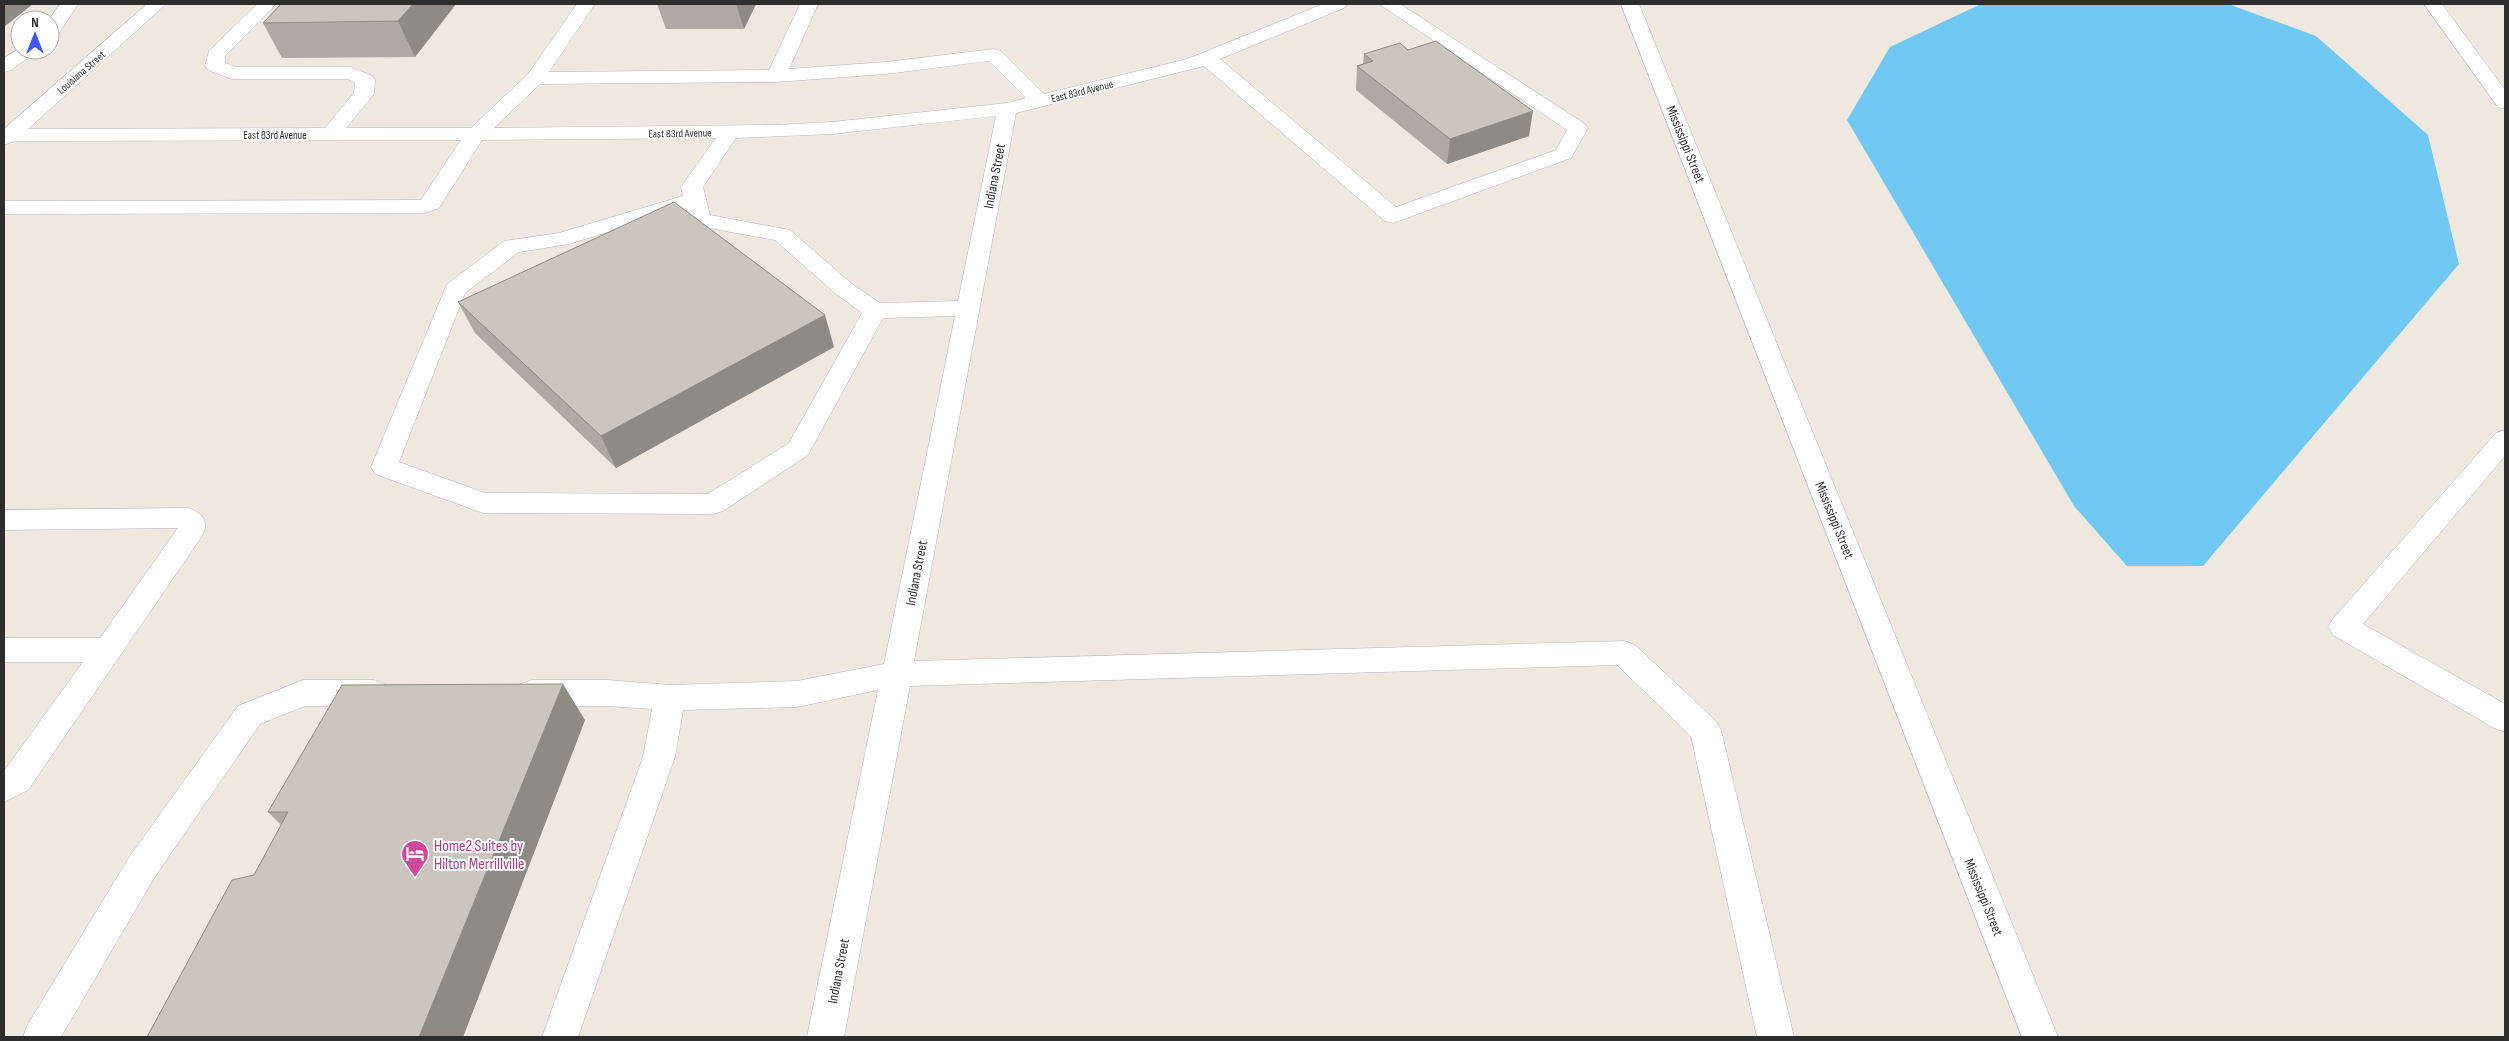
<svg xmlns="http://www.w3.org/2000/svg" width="2509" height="1041" font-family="'Sofia Sans Condensed',sans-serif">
<rect width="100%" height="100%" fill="#eee8df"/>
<!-- water -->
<path fill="#70c9f2" d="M1981,4H2228L2316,36L2428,135L2459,264L2203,566H2127L2074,506L1847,120L1890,47Z"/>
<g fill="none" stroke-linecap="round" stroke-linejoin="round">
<defs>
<path id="minor" d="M60,4H78L57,36L50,38L49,20Z
M147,4H166L28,129L325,128L354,93L355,83L348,79H232L208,70L205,66L209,51L257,4H276L225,56V63L235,67H351L372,76L375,80L374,94L346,128H471L528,74L577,4H595L549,72L769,70L800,4H818L789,69L886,62L994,49L1001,51L1044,94L1187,59L1323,4H1347L1344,8L1220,59L1396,207L1556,150L1567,130L1379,4H1400L1585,124L1588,128L1571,158L1393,223L1385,221L1204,66L1016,113L914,661L1624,641L1635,645L1716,721L1721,730L1794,1037H1757L1691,736L1617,665L910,686L844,1037H807L878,690L797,707L683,710L675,757L578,1037H542L643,757L652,709L607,706H532L521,702L517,693L521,684L532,680H607L670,685L797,681L884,664L955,316L883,318L808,455L723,511L713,514L483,513L375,474L371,467L447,284L504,241L559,233L683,196L681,187L716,138L482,140L439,208L425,213L4,214V201L421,200L461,140L14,141L4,145V129ZM989,61L1026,98L1007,103L832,122L775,125L494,128L540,84L776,82L886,74ZM996,116L958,301L880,303L852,284L790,230L710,215L703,187L736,138L832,134ZM686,208L692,225L775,240L836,294L862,313L789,443L708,494L485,493L399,462L465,293L519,252L569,244Z
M1621,4H1639L2058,1037H2022Z
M2424,4H2442L2505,90V109L2498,107Z
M20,48V50H39L11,70L4,72V58Z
M2505,430V456L2363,624L2505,704V732L2494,728L2333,635L2328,627L2333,619L2496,433Z
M187,508C202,512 210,521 202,536L28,790L4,802V771L83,662H4V638H100L178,528L4,530V510Z
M303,680H374L385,684L389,693L385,702L374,706H305L260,724L154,878L61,1037H23L28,1024L130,856L238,706Z"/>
</defs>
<!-- minor casing -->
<use href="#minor" stroke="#b3b4c0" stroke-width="1"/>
<!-- minor -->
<use href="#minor" fill="#fff" fill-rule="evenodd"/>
</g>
<!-- wall -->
<path fill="#aeaaa3" d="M281,4H456L415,57L282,58L263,23Z
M657,4H756L744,29H666Z
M1364,54L1529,136L1447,164L1356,90L1357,66L1363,64Z
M458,302L834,347L616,468L475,333Z
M585,720L463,1037H147L254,875L281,825L268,812Z"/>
<!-- shaded-wall -->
<path fill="#8d8b84" d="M4,4H33L4,27Z
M413,4H456L415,57L398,21Z
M736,4H756L744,29Z
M1533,111L1529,136L1447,164L1450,139Z
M825,315L834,347L616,468L601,436Z
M563,684L585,720L463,1037H419Z"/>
<!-- building -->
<path fill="#cac6bd" stroke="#8d8b84" d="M281,4H413L398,21L263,23Z
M1436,41L1533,111L1450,139L1357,66L1373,61L1364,54L1400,43L1408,50Z
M674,202L825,315L601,436L458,302Z
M563,684L419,1037H147L232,880L254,875L288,812H268L342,685Z"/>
<!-- icons -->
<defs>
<symbol id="hotel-pin" viewBox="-11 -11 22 30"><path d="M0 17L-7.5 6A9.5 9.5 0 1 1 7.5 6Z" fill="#d1479c" stroke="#fff"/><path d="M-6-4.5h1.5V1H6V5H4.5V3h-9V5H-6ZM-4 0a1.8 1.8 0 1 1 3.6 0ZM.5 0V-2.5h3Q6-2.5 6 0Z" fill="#fff"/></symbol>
</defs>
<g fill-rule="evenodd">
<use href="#hotel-pin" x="399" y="838" width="32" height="43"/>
</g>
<g text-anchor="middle" stroke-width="4" stroke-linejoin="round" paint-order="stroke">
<!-- far-street labels -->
<g font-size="11" fill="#2d2d2d" stroke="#fff">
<text transform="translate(81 72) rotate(-41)" y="4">Louisiana Street</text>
<text transform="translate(1082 91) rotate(-14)" y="4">East 83rd Avenue</text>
<text transform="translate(680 133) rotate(-1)" y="4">East 83rd Avenue</text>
<text x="275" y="139">East 83rd Avenue</text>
</g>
<!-- street labels -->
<g font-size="14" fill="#2d2d2d" stroke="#fff">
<text transform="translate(1686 144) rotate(68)" y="5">Mississippi Street</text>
<text transform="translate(994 176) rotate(-79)" y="5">Indiana Street</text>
<text transform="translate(1835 520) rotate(68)" y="5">Mississippi Street</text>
<text transform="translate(916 573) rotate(-79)" y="5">Indiana Street</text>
<text transform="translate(1984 897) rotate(68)" y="5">Mississippi Street</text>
<text transform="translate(838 971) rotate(-79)" y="5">Indiana Street</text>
</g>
<!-- near-hotel labels -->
<g font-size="16" fill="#b23c85" stroke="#fff" text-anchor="start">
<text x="434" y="851">Home2 Suites by<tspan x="434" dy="18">Hilton Merrillville</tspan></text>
</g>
</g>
<!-- border -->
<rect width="2509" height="1041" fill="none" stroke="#2d2d2d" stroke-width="10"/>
<!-- north arrow -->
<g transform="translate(35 35)"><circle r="24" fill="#ffffff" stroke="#ababab"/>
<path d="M0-4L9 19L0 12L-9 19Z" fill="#3c56ff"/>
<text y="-8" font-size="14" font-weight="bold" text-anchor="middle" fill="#2d2d2d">N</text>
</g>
</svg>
